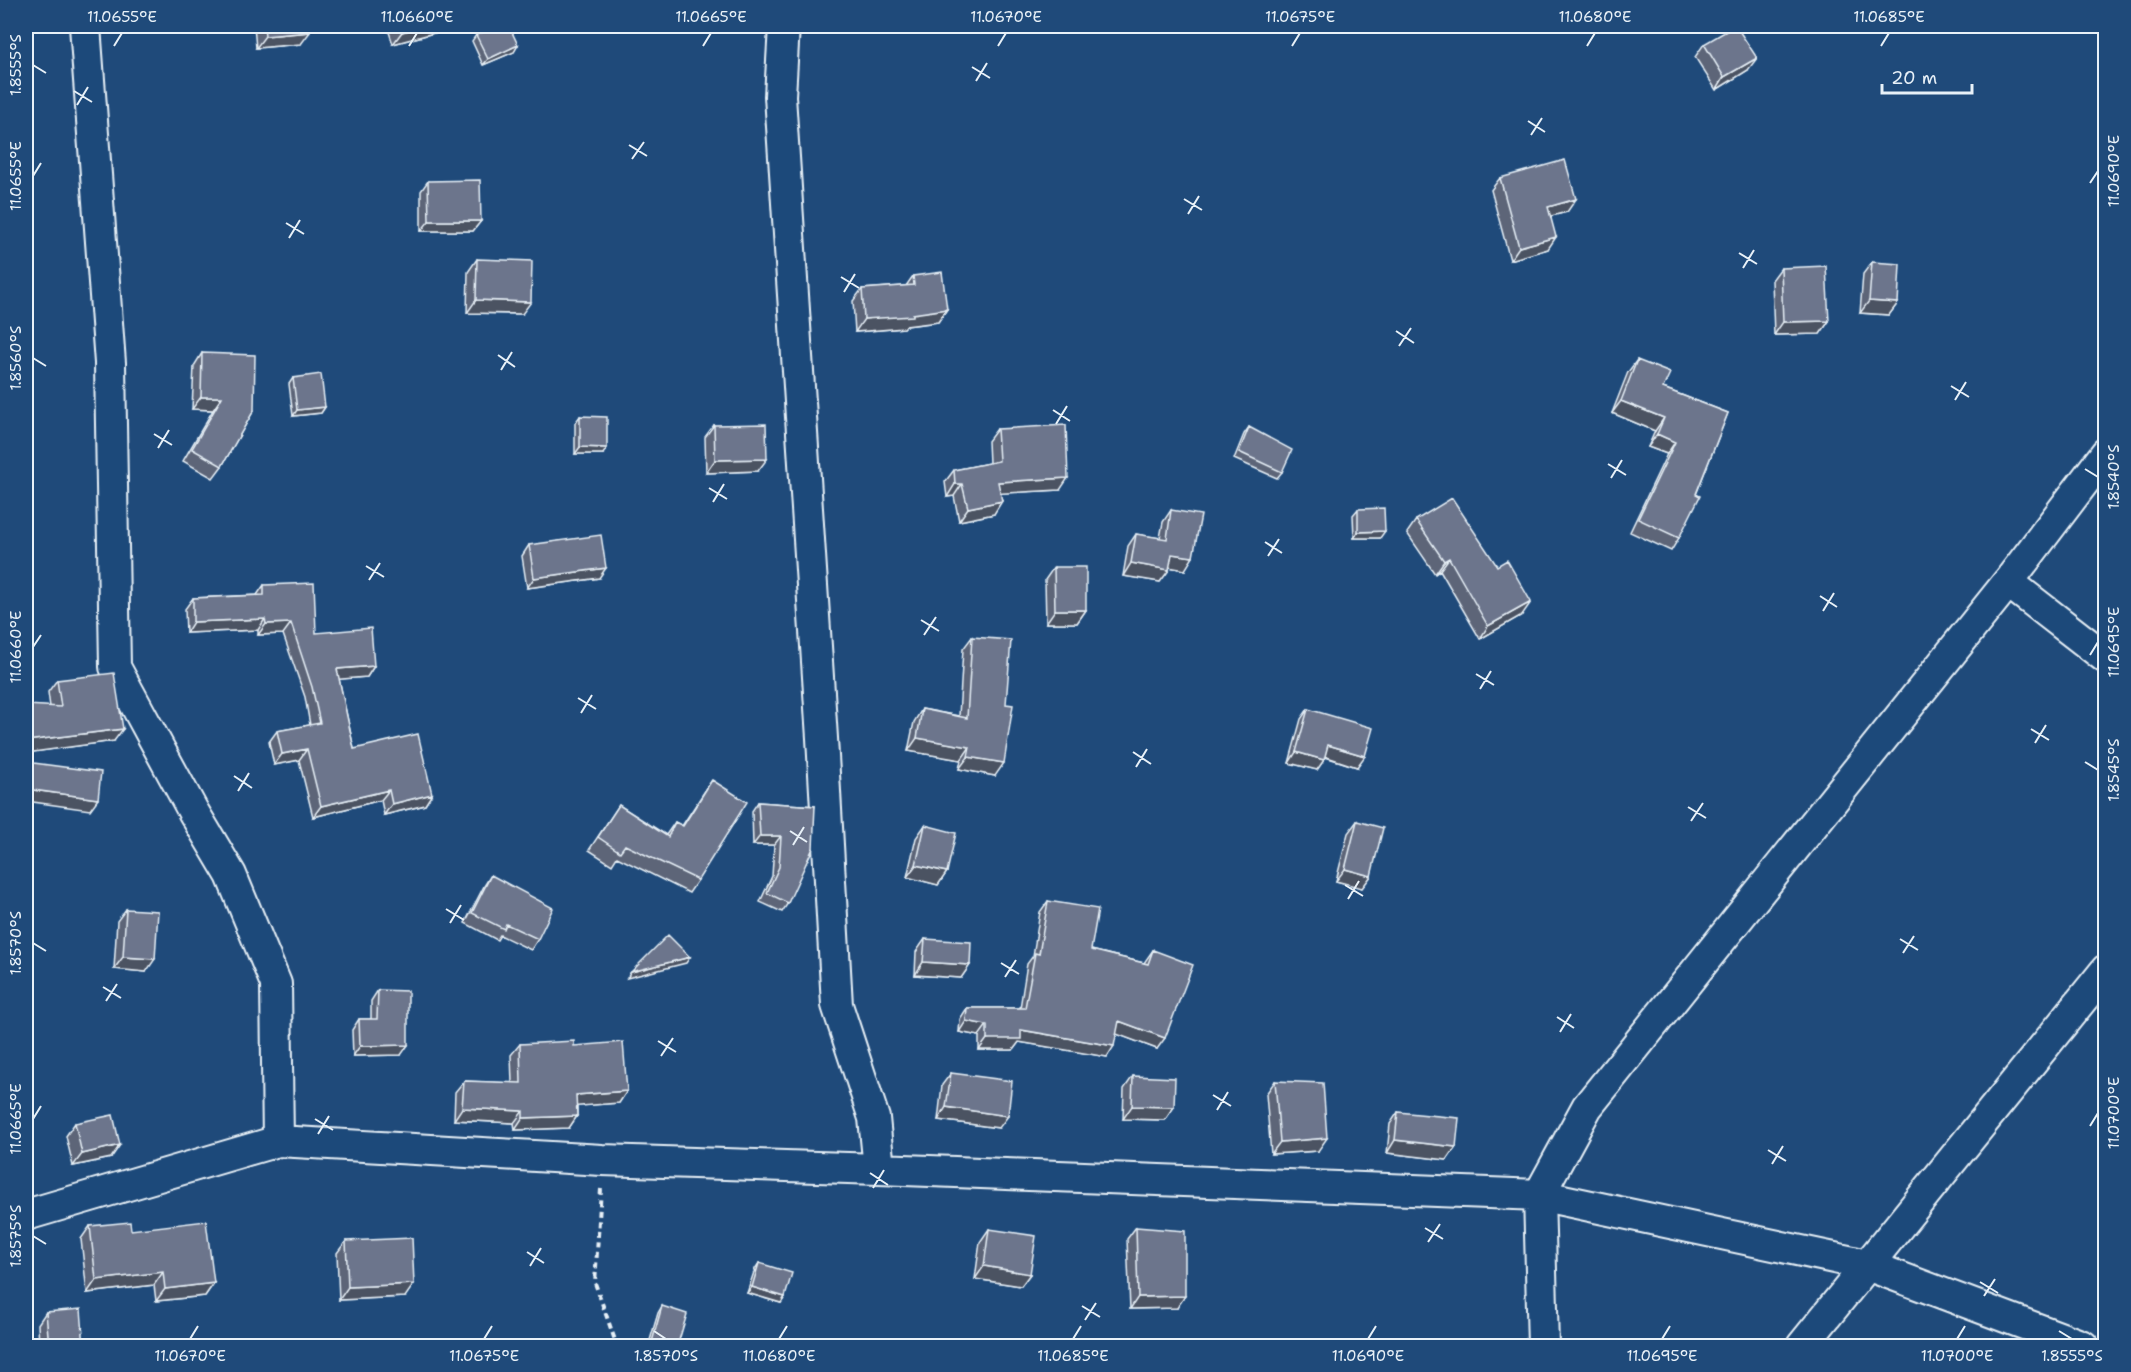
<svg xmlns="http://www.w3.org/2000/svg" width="2131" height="1372" font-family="'Shantell Sans',sans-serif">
<rect width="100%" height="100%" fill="#1f4a7a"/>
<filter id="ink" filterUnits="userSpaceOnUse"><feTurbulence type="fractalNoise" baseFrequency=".0167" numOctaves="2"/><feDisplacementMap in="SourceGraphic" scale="12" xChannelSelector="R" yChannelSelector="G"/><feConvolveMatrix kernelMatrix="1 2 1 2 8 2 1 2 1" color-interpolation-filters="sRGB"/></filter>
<g filter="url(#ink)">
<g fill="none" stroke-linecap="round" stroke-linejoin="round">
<defs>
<path id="street" d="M85,26L110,363L115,667L193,811L231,875L276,984L278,1141
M784,26L780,96L822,738L837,1005L874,1118L879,1169
M2008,582L2106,658
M26,1215L278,1141L602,1160L879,1169L1539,1195L1867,1265L2083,1346
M1543,1346L1539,1195L1587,1107L2008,582L2106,453
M1802,1346L2106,970"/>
</defs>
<!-- street casing -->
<use href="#street" stroke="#e8f1f8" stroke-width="34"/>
<!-- path -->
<path stroke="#e8f1f8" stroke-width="4" stroke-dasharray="6 4.5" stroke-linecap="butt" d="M601,1189L595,1283L617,1346"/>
<!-- street -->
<use href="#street" stroke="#1f4a7a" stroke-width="30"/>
</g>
<!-- wall -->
<path fill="#5d6578" stroke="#e8f1f8" stroke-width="1.5" d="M254,26H309L301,44L256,48Z
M387,26H444L441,31L393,44Z
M476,35L518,45L514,52L483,65L472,41Z
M1704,44L1748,70L1716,90L1695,57Z
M1500,178L1567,212L1551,216L1548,249L1510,260L1491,190Z
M428,181L481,221L473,231H421V191Z
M477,259L522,314L467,313L468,272Z
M1872,262L1898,303L1889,315L1860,313L1863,274Z
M1781,268L1829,321L1820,334L1774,335L1772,280Z
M913,276L947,309L938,322L906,326L904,328L855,332L853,301L862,289L906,286Z
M202,353L254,410L222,466L213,478L183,461L213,410L192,409L194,366Z
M1637,360L1663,388L1728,413L1679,538L1671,551L1630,532L1667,454L1648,447L1655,431L1612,413L1628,372Z
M293,378L325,407L321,413L293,416L289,384Z
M580,416L603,454H575V423Z
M714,425L758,471L706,473L705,437Z
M1249,427L1282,472L1277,478L1234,459L1244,434Z
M997,429L1060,490L1001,493L994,514L959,521L954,496L947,497L945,482L954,470L989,463L988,441Z
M1358,509L1380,538H1354L1353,515Z
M1171,510L1185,570L1169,567V570L1160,582L1123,576L1128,546L1136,534L1160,538L1163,522Z
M1416,520L1497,566L1522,615L1480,639L1440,570L1435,574L1407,533Z
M529,545L599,578L527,588L522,556Z
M1054,567L1086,610L1077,623H1046L1045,580Z
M264,585L316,633L374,666L367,677L339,679L354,749L432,794L425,805L384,815L381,800L313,817L299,760L274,765L269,742L277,731L310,725L305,697L283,634L258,635V630L186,633L185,609L193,598L257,595Z
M972,637L995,776L959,769L961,760L908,751L914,722L922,709L959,716L963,649Z
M57,680L114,741L26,753V705L50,707L48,692Z
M1308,709L1357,767L1325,757L1324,760L1317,770L1289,763L1301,719Z
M712,780L698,880L689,893L617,857L612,865L589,850L619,805L666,835L675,822L682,826Z
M758,802L815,806L788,903L782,912L760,902L772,876L774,845H753L752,811Z
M1357,821L1371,876L1362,888L1336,881L1348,833Z
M925,825L947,872L938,885L907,877L916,838Z
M491,875L538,939L531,950L500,935L497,940L465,923L484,886Z
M1048,901L1091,950L1144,963L1153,950L1157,1049L1117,1034L1107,1057L1019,1042L1013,1050H979V1036L959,1032L960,1019L967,1008H1020L1027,964L1033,956L1040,912Z
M126,909L146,972L114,969L117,921Z
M925,939L970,965L961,978L915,975L916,952Z
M378,990L401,1055L353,1056L352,1030L359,1019H371V1001Z
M520,1044L574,1046L627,1091L619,1103L577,1106V1116L569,1128L515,1130L514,1123L454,1120L455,1092L464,1081L512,1083L511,1055Z
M951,1073L999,1128L938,1120L942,1085Z
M1133,1076L1174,1107L1165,1120L1123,1119L1124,1089Z
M1275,1081L1318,1151L1271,1154L1266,1094Z
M1398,1112L1456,1147L1447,1160L1387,1153L1390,1124Z
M75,1123L111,1158L73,1166L66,1136Z
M90,1226L131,1230L214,1283L205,1296L156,1301L154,1285L87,1293L81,1239Z
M1136,1227L1177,1308L1130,1309L1127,1239Z
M989,1229L1030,1274L1021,1286L975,1279L980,1242Z
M346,1241L405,1297L339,1300L337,1253Z
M759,1263L785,1297L781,1303L747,1293L755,1269Z
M662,1306L677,1347H648L658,1313Z
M46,1312L84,1347H39L38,1324Z"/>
<!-- shaded-wall -->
<path fill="#4c5262" stroke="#e8f1f8" stroke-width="1.5" d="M423,26H444L441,31L393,44L402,32Z
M310,32L301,44L256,48L265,36Z
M518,45L514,52L483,65L488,59Z
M1757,58L1748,70L1716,90L1724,77Z
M1576,199L1567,212L1539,219L1548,207Z
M429,221H481L473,231H421Z
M1556,237L1548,249L1510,260L1519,247Z
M476,300L531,302L522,314L467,313Z
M1869,301L1898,303L1889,315L1860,313Z
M947,309L938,322L906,326L904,328L855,332L864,319Z
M1829,321L1820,334L1774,335L1783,322Z
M201,397H222L213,410L192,409Z
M1621,401L1664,418L1655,431L1612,413Z
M325,407L321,413L293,416L297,410Z
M1657,434L1675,442L1667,454L1648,447Z
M580,447L607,448L603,454H575Z
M767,459L758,471L706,473L715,460Z
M1068,478L1060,490L989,494L998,482Z
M955,484H962L954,496L947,497Z
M1002,501L994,514L959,521L968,508Z
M1385,531L1380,538H1354L1358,532Z
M1172,554L1193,557L1185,570L1163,566Z
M1449,558L1440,570L1435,574L1444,561Z
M1131,563L1169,570L1160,582L1123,576Z
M606,568L599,578L527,588L534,578Z
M1531,602L1522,615L1480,639L1488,626Z
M1055,610H1086L1077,623H1046Z
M265,619L258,630L186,633L193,622Z
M291,623L283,634L258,635L266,624Z
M374,666L367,677L330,680L337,669Z
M123,729L114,741L26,753V741Z
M917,738L970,747L961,760L908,751Z
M1328,745L1365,756L1357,767L1321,755Z
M307,749L299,760L274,765L282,754Z
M1296,752L1324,760L1317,770L1289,763Z
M968,757L1004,763L995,776L959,769Z
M26,789L98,799L90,810L26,801Z
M389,790L381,800L313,817L321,806Z
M432,794L425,805L384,815L392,804Z
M760,836H781L774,845H753Z
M916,865L947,872L938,885L907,877Z
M1345,869L1371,876L1362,888L1336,881Z
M123,957L155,959L146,972L114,969Z
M690,957L686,963L627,978L631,972Z
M923,962L970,965L961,978L915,975Z
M966,1021L987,1025L979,1036L959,1032Z
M1119,1021L1165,1038L1157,1049L1111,1032Z
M1021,1030L1114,1046L1107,1057L1019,1042L1013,1050H979L987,1039Z
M408,1045L401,1055L353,1056L360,1046Z
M627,1091L619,1103L568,1107L576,1095Z
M1132,1106L1174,1107L1165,1120L1123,1119Z
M946,1107L1008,1116L999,1128L938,1120Z
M462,1108L523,1111L514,1123L454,1120Z
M577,1116L569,1128L515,1130L523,1118Z
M1327,1138L1318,1151L1271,1154L1280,1142Z
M1395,1140L1456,1147L1447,1160L1387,1153Z
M120,1145L111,1158L73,1166L82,1154Z
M984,1266L1030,1274L1021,1286L975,1279Z
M163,1272L154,1285L87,1293L96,1280Z
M214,1283L205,1296L156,1301L165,1289Z
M414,1284L405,1297L339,1300L348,1287Z
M752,1287L785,1297L781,1303L747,1293Z
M1185,1296L1177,1308L1130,1309L1138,1297Z
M652,1342L667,1347H648Z"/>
<!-- building -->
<path fill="#6c758c" stroke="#e8f1f8" stroke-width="1.5" d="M264,26H309L310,32L265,36Z
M400,26H423L402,32Z
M497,26H509L518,45L488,59L476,35Z
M1735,26H1736L1757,58L1724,77L1704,44Z
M1565,160L1576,199L1548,207L1556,237L1519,247L1500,178Z
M480,180L481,221H429L428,181Z
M477,259L532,261L531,302L476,300Z
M1872,262L1900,264L1898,303L1869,301Z
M1826,266L1829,321L1783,322L1781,268Z
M942,272L947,309L913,314V316L864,319L862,289L914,285L913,276Z
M202,353L255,355L254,410L222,466L192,449L222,397H201Z
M1637,360L1670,373L1663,388L1728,413L1696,494L1700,496L1679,538L1638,519L1675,442L1657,434L1664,418L1621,401Z
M321,374L325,407L297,410L293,378Z
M580,416L607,417V448L580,447Z
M766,424L767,459L715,460L714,425Z
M1066,425L1068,478L998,482L1002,501L968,508L962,484H955L954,470L999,461L997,429Z
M1249,427L1292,450L1282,472L1239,452Z
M1452,498L1497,566L1507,560L1531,602L1488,626L1449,558L1444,561L1416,520Z
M1384,508L1385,531L1358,532V509Z
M1171,510L1201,515L1193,557L1172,554L1169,570L1131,563L1136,534L1167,539Z
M601,535L606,568L534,578L529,545Z
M1054,567H1086V610H1055Z
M314,583L316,633L371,628L374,666L337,669L354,749L418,734L432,794L392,804L389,790L321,806L307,749L282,754L277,731L320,723L312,687L291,623L266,624L265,619L193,622V598L264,595V585Z
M972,637L1011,640L1006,704L1013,705L1004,763L968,757L970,747L917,738L922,709L967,718Z
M114,673L123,729L26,741V705L61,707L57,680Z
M1308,709L1373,728L1365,756L1328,745L1324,760L1296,752Z
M26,762L101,772L98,799L26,789Z
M712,780L747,802L698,880L625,845L620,852L598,837L619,805L668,837L675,822L683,826Z
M758,802L815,806L813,848L788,903L767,893L779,867L781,836H760Z
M1357,821L1383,828L1371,876L1345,869Z
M925,825L956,833L947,872L916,865Z
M491,875L553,908L538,939L506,924L504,929L472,913Z
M1048,901L1098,909L1091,950L1148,964L1153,950L1193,965L1165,1038L1119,1021L1114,1046L1021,1030V1039H987V1025L966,1021L967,1008H1025L1035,953L1039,954Z
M126,909L158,911L155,959L123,957Z
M668,935L690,957L631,972Z
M925,939L971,942L970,965L923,962Z
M378,990L408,991V1045L360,1046L359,1019H377Z
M574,1041V1046L623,1042L627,1091L576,1095L577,1116L523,1118V1111L462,1108L464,1081L521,1083L520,1044Z
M951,1073L1012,1081L1008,1116L946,1107Z
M1133,1076L1175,1078L1174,1107L1132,1106Z
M1275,1081L1323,1083L1327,1138L1280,1142Z
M1398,1112L1459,1118L1456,1147L1395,1140Z
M113,1115L120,1145L82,1154L75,1123Z
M206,1221L214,1283L165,1289L163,1272L96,1280L90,1226L130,1222L131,1230Z
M1136,1227L1185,1231V1296L1138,1297Z
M989,1229L1036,1236L1030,1274L984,1266Z
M412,1238L414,1284L348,1287L346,1241Z
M759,1263L792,1273L785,1297L752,1287Z
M662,1306L687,1314L677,1347H667L652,1342Z
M81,1309L84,1347H49L46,1312Z"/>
</g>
<!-- ticks -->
<path fill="none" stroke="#e8f1f8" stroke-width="2" d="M114,46L122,33M409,46L417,33M703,46L711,33M998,46L1006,33M1292,46L1300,33M1587,46L1595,33M1881,46L1889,33M33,65L46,73M972,67L990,78M976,81L987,63M74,91L92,102M77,105L88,87M1528,121L1545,132M1531,135L1542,118M629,145L647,156M632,159L644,142M33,176L41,163M2090,183L2098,171M1184,199L1202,210M1188,214L1199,196M286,223L304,234M289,238L300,220M1739,253L1757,264M1743,268L1754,250M841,277L859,288M844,292L855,274M1396,331L1414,343M1399,346L1411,328M498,355L515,367M33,358L46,366M501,370L512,352M1951,386L1969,397M1955,400L1966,382M1053,410L1070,421M1056,424L1067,406M154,434L172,445M158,448L169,430M1608,464L1626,475M2085,469L2098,477M1611,478L1622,460M709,488L727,499M713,502L724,484M1265,542L1282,553M1268,556L1279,539M366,566L384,577M369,580L380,563M1820,596L1837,607M1823,611L1834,593M921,620L939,631M924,635L936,617M33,647L41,635M2090,655L2098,642M1476,674L1494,685M1480,689L1491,671M578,698L596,709M581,713L592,695M2031,729L2049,740M2035,743L2046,725M1133,752L1151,764M2085,762L2098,770M1136,767L1147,749M234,776L252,788M238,791L249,773M1688,807L1706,818M1691,821L1703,803M790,831L807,842M793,845L804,827M1345,885L1363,896M1348,899L1359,881M446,909L464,920M450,923L461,905M1900,939L1918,950M33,943L46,951M1903,953L1914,936M1001,963L1019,974M1005,977L1016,960M103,987L121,998M106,1001L117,984M1557,1017L1574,1028M1560,1032L1571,1014M658,1041L676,1052M661,1056L673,1038M1213,1095L1231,1106M1217,1110L1228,1092M33,1119L41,1106M315,1119L333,1130M2090,1126L2098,1113M318,1134L329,1116M1768,1150L1786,1161M1772,1164L1783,1146M870,1173L888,1185M873,1188L884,1170M1425,1228L1443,1239M33,1236L46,1244M1428,1242L1440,1224M527,1252L544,1263M530,1266L541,1248M1980,1282L1998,1293M1984,1296L1995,1279M1082,1306L1100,1317M1085,1320L1096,1303M654,1331L666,1339M2059,1331L2072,1339M190,1339L198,1326M484,1339L492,1326M779,1339L787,1326M1073,1339L1081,1326M1368,1339L1376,1326M1662,1339L1670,1326M1957,1339L1965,1326"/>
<!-- margin -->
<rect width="2131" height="1372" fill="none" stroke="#1f4a7a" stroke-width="66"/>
<!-- scale -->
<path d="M1882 84v9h90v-9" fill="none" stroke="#e8f1f8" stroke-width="3"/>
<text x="1891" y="84" font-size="18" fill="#e8f1f8" stroke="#1f4a7a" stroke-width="4.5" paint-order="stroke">20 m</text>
<rect x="33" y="33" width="2065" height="1306" fill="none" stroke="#e8f1f8" stroke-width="2"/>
<g font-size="15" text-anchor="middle" fill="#e8f1f8">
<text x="122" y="22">11.0655°E</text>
<text x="417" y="22">11.0660°E</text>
<text x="711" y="22">11.0665°E</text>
<text x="1006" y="22">11.0670°E</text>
<text x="1300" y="22">11.0675°E</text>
<text x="1595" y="22">11.0680°E</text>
<text x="1889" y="22">11.0685°E</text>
<text transform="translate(16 65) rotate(-90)" y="5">1.8555°S</text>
<text transform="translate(2114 171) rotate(-90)" y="5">11.0690°E</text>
<text transform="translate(16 176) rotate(-90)" y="5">11.0655°E</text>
<text transform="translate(16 358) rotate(-90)" y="5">1.8560°S</text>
<text transform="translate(2114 477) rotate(-90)" y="5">1.8540°S</text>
<text transform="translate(2114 642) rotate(-90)" y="5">11.0695°E</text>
<text transform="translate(16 647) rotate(-90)" y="5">11.0660°E</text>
<text transform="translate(2114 770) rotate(-90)" y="5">1.8545°S</text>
<text transform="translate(16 943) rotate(-90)" y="5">1.8570°S</text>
<text transform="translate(2114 1113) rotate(-90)" y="5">11.0700°E</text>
<text transform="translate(16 1119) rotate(-90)" y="5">11.0665°E</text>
<text transform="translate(16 1236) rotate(-90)" y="5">1.8575°S</text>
<text x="190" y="1361">11.0670°E</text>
<text x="484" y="1361">11.0675°E</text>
<text x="666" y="1361">1.8570°S</text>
<text x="779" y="1361">11.0680°E</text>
<text x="1073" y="1361">11.0685°E</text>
<text x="1368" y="1361">11.0690°E</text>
<text x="1662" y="1361">11.0695°E</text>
<text x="1957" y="1361">11.0700°E</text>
<text x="2072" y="1361">1.8555°S</text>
</g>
</svg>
